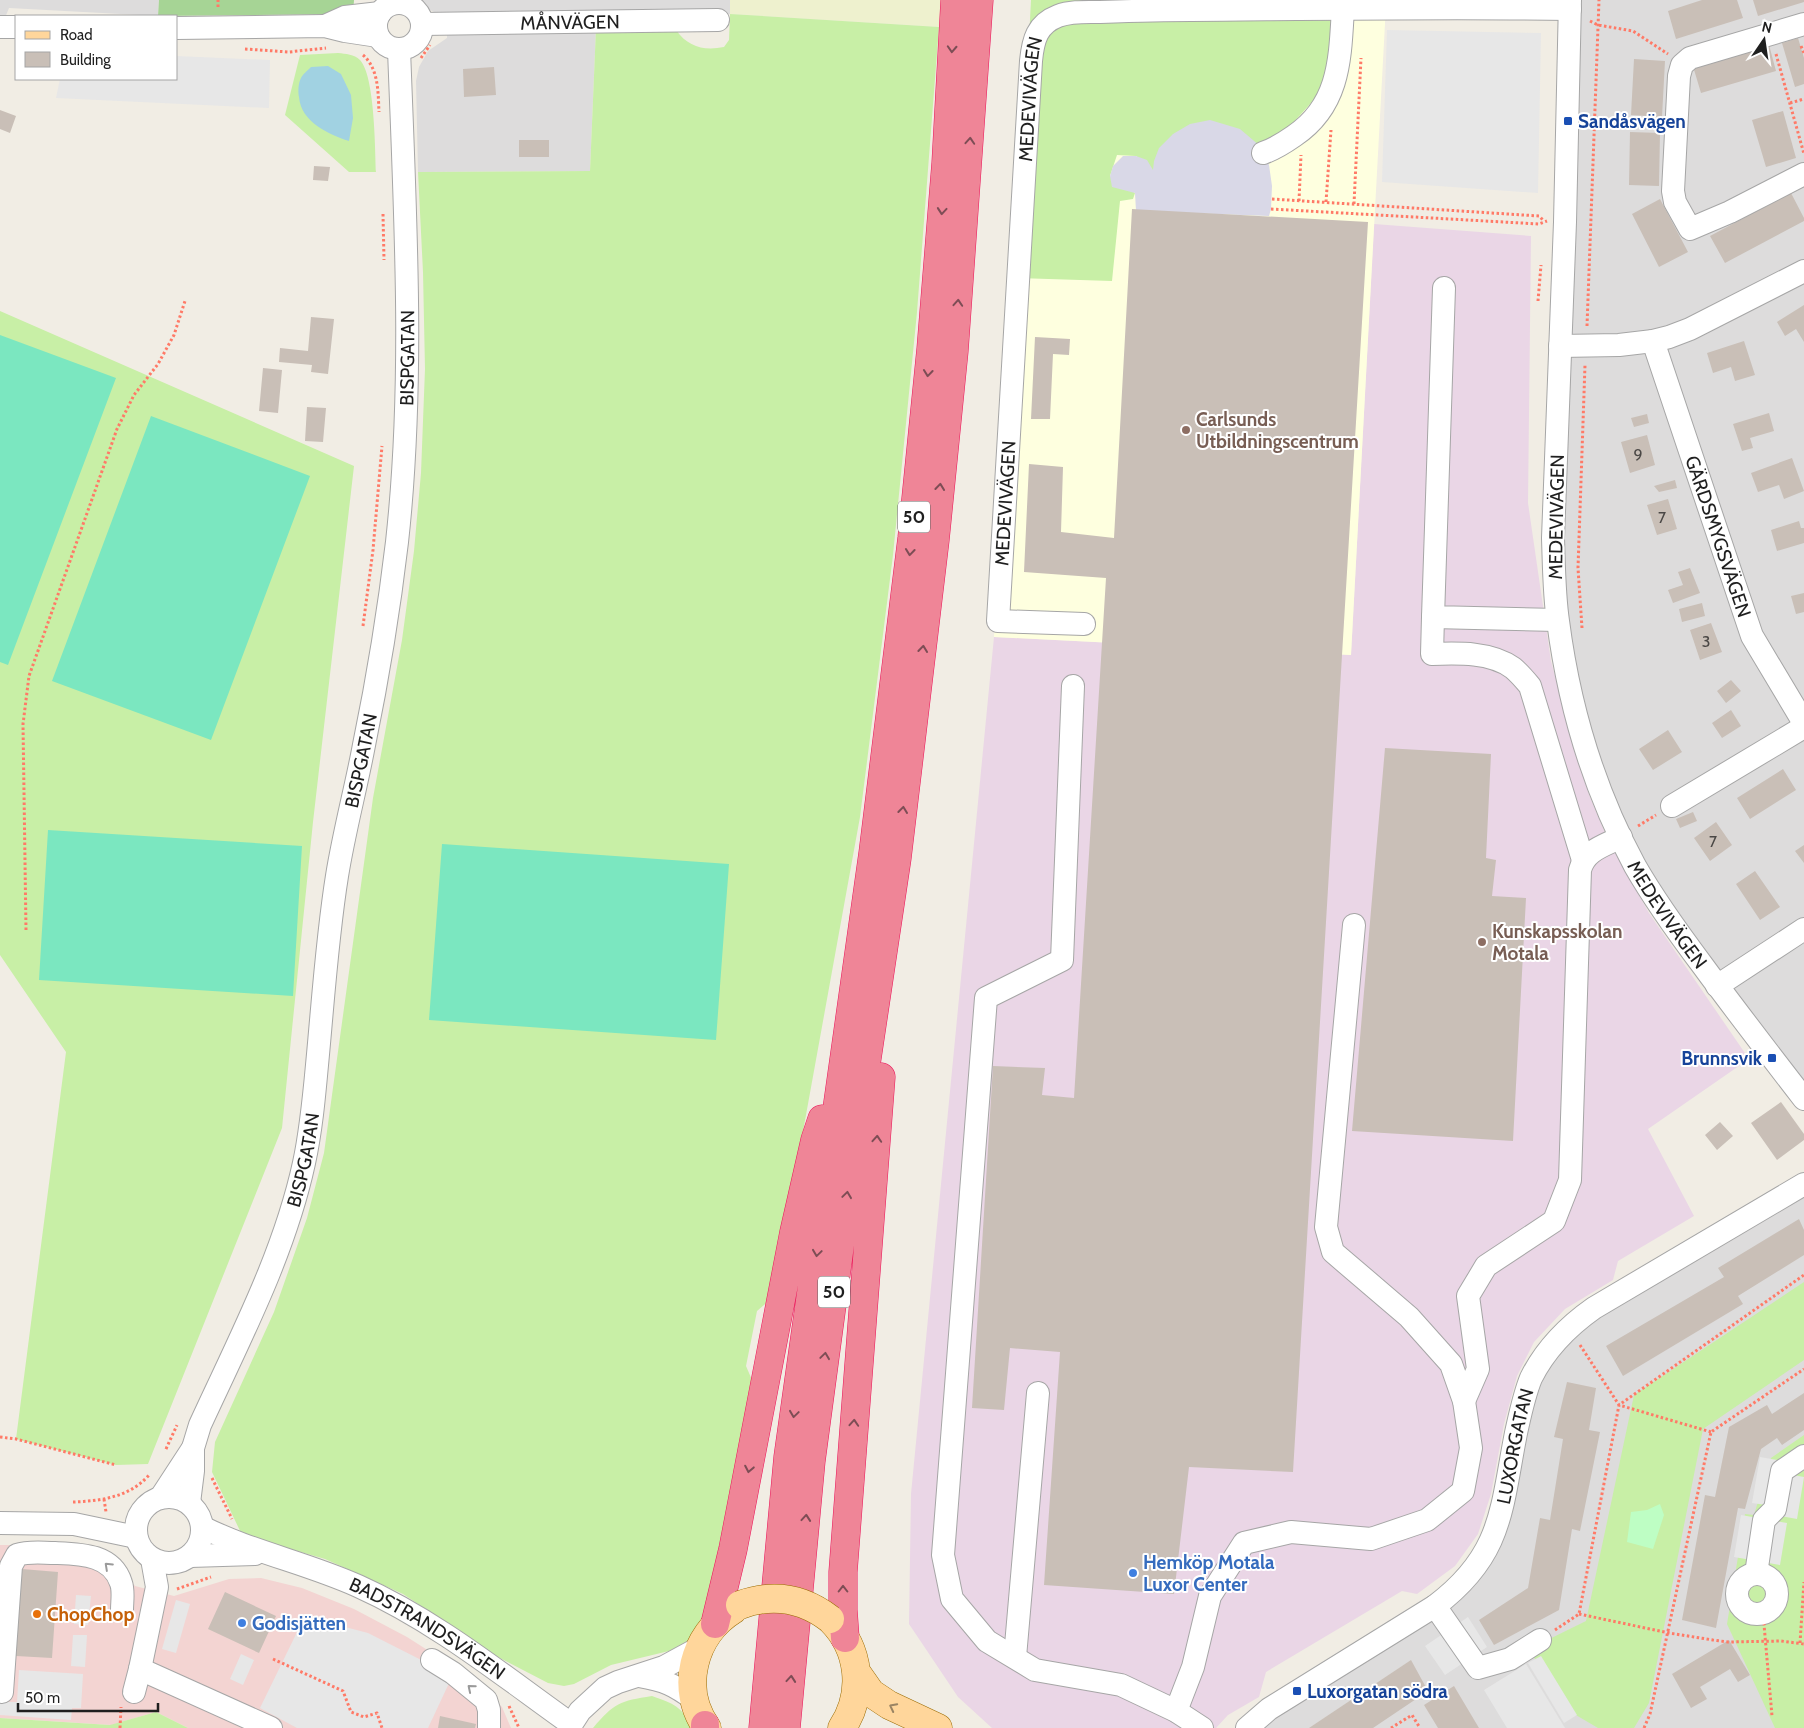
<svg xmlns="http://www.w3.org/2000/svg" width="1804" height="1728" font-family="Cabin,sans-serif">
<rect width="100%" height="100%" fill="#f1ede4"/>
<!-- residential -->
<path fill="#dddcdc" d="M0,0H159L158,16L9,8L0,30Z
M422,0H730V14L444,17L428,9Z
M1572,0H1804V1098L1621,839L1562,657Z
M596,28L590,171L418,172L416,81L419,67L428,51L447,38V33Z
M1804,1183V1728H1245L1473,1569L1542,1354Z"/>
<!-- commercial -->
<path fill="#f3d4d2" d="M0,1545H54L105,1552L135,1586L174,1596L229,1579L261,1578L302,1588L354,1609L407,1637L454,1667L482,1688L502,1707L511,1728H188L156,1712L111,1725L0,1718Z"/>
<!-- industrial -->
<path fill="#ead6e6" d="M1374,224L1531,236L1528,503L1551,661L1575,751L1590,797L1609,842L1649,913L1749,1059L1648,1129L1694,1216L1618,1261L1613,1280L1565,1309L1534,1342L1517,1376L1504,1424L1491,1494L1478,1534L1455,1566L1417,1594L1402,1591L1266,1672L1259,1697L1228,1715L1216,1728H992L958,1697L909,1624L911,1494L994,637L1351,655Z"/>
<!-- education -->
<path fill="#feffdf" d="M1386,5L1351,655L994,637L1034,52Z"/>
<!-- farmland -->
<path fill="#eef1ce" d="M730,0H941L939,27L730,14Z"/>
<!-- grass -->
<path fill="#c8efa6" d="M1031,0H1372L1335,21L1321,92L1292,124L1260,146L1153,171L1136,156L1117,155L1110,176L1135,193L1133,199L1120,201L1112,281L1017,278Z
M730,14L939,27L917,312L893,555L860,817L773,1297L757,1311L746,1366L755,1387L716,1589L698,1631L686,1642L669,1651L611,1665L574,1684L564,1686L548,1683L496,1656L403,1594L325,1559L242,1535L212,1472L215,1442L274,1312L307,1218L324,1153L373,798L402,640L414,551L421,473L425,369L423,272L418,172L590,171L596,28L676,30C688,47 704,51 724,47L729,40Z
M338,53C346,54 354,54 360,60C375,76 375,149 376,172H349L285,115L300,55Z
M0,311L354,466L313,822L282,1128L148,1464L116,1465L16,1439L66,1052L0,955Z
M1804,1282V1360L1703,1429L1649,1703L1634,1728H1598L1564,1708L1529,1649L1586,1621L1634,1395Z
M1804,1435V1728H1775L1727,1624L1745,1514L1754,1515L1771,1458Z
M652,1696C674,1704 682,1706 692,1728H593C614,1703 620,1701 652,1696Z
M156,1712L188,1728H0V1718L110,1725Z"/>
<!-- forest -->
<path fill="#a6d495" d="M159,0H354L353,14L158,16Z"/>
<!-- park -->
<path fill="#befec4" d="M1660,1504L1664,1515L1653,1549L1627,1542L1631,1512L1647,1510Z"/>
<!-- pitch -->
<path fill="#7be7c0" d="M0,335L116,378L8,665L0,662Z
M151,416L310,476L211,740L52,681Z
M48,830L302,846L293,996L39,980Z
M442,844L729,864L716,1040L429,1020Z"/>
<!-- parking -->
<path fill="#e7e7e7" d="M1387,30L1541,33L1538,193L1382,182Z
M176,56L270,60L269,108L56,98L60,79H176Z
M1760,1457L1795,1463L1793,1475L1804,1477L1797,1519L1765,1513L1766,1505L1752,1503Z
M1741,1515L1787,1523L1780,1565L1734,1557Z
M76,1595L91,1596L88,1625L74,1624Z
M176,1600L190,1604L176,1653L162,1649Z
M1468,1617L1487,1647L1445,1675L1425,1646Z
M326,1622L368,1633L437,1668L451,1679L428,1728H297L260,1708L300,1626Z
M73,1635H87L85,1667L71,1666Z
M241,1654L254,1660L243,1685L230,1679Z
M1541,1656L1577,1715L1564,1723L1528,1663Z
M1526,1664L1565,1728H1507L1484,1690Z
M19,1670L83,1674L81,1708H72L71,1720L0,1715V1702H17Z"/>
<!-- plaza -->
<path fill="#d9d8e7" d="M1210,120L1240,129L1260,146L1269,165L1272,186L1271,209L1269,216L1136,211L1135,193L1112,187L1110,176L1113,166L1123,156H1136L1147,160L1153,170L1154,161L1159,148L1173,134L1190,124Z"/>
<!-- water -->
<path fill="#a1d2e2" d="M328,66L341,74L351,95L353,118L349,141C328,134 301,122 299,97C298,92 298,84 301,78C303,74 308,70 311,67Z"/>
<!-- building -->
<path fill="#c9bfb7" d="M1702,0H1737L1743,18L1676,39L1668,11Z
M1753,0H1804V2L1758,16Z
M1798,38L1804,58V84L1795,87L1782,43Z
M1768,41L1776,71L1701,93L1692,63Z
M1634,59L1665,61L1662,117L1631,115Z
M494,67L496,95L464,97L463,69Z
M0,110L16,116L10,133L0,129Z
M1783,111L1796,158L1766,167L1752,120Z
M1630,132L1660,133L1659,186L1629,185Z
M519,140H549V157H519Z
M314,166L330,167L328,181L313,180Z
M1791,193L1804,218V221L1725,263L1710,236Z
M1660,199L1688,252L1659,267L1632,214Z
M1132,209L1368,222L1293,1472L1189,1467L1174,1594L1044,1585L1060,1352L1010,1348L1004,1410L972,1408L993,1066L1045,1068L1042,1095L1074,1098L1106,578L1024,572L1029,464L1063,467L1061,532L1114,538Z
M1804,305V342L1796,329L1785,336L1777,322Z
M311,317L334,319L328,374L311,372L312,365L279,362L280,348L308,351Z
M1035,337L1070,339L1069,355L1053,354L1050,419H1031Z
M1744,341L1755,375L1735,381L1731,367L1713,373L1707,353Z
M263,368L282,370L278,413L259,411Z
M307,407L326,408L323,442L305,441Z
M1769,413L1774,431L1750,438L1753,448L1742,451L1733,424Z
M1647,414L1649,423L1634,427L1631,418Z
M1647,435L1655,465L1630,473L1621,442Z
M1792,458L1804,491L1784,499L1779,485L1758,492L1751,473Z
M1675,480L1677,488L1659,492L1654,486Z
M1668,499L1677,529L1657,535L1647,505Z
M1799,521L1801,528H1804V543L1777,551L1771,530Z
M1690,568L1700,593L1673,603L1668,590L1683,585L1678,572Z
M1804,593V612L1796,614L1791,596Z
M1702,603L1705,616L1682,622L1679,609Z
M1711,623L1722,652L1700,660L1690,630Z
M1731,680L1741,691L1726,703L1717,691Z
M1731,710L1741,726L1722,738L1712,723Z
M1668,730L1682,752L1653,770L1639,749Z
M1385,748L1491,754L1486,858L1496,860L1492,896L1526,898L1513,1141L1352,1131Z
M1783,769L1796,790L1750,819L1737,798Z
M1693,812L1697,821L1680,828L1676,819Z
M1716,822L1732,845L1710,861L1694,838Z
M1804,845V863L1795,851Z
M1755,871L1780,907L1760,920L1736,884Z
M1781,1102L1804,1134V1140L1777,1160L1751,1123Z
M1720,1122L1733,1136L1717,1150L1705,1135Z
M1799,1219L1804,1230V1255L1738,1296L1743,1304L1623,1376L1606,1346L1724,1277L1718,1268Z
M1567,1382L1596,1388L1589,1430L1600,1432L1580,1531L1572,1529L1559,1610L1494,1645L1479,1620L1528,1588L1540,1518L1550,1520L1563,1439L1554,1437Z
M1804,1393V1430L1782,1445L1777,1438L1761,1449L1745,1509L1738,1508L1716,1628L1682,1620L1705,1495L1715,1497L1729,1427L1767,1405L1772,1414Z
M22,1569L58,1572L52,1658L16,1656Z
M225,1592L276,1616L259,1653L208,1629Z
M1729,1640L1750,1675L1738,1682L1730,1669L1700,1687L1707,1699L1691,1708L1672,1674Z
M1411,1660L1428,1691L1373,1728H1309Z
M1454,1686L1479,1728H1438L1424,1705Z
M440,1716L476,1724L475,1728H438Z"/>
<g fill="none" stroke-linecap="round" stroke-linejoin="round">
<defs>
<g id="minor">
<path id="s1" d="M1570,0L1565,222L1553,538C1554,566 1554,594 1558,621C1569,706 1594,790 1635,866C1655,901 1679,934 1703,966C1736,1011 1770,1055 1804,1099"/>
<circle cx="399" cy="26" r="23"/>
<path id="s2" d="M422,24L718,20"/>
<path d="M1804,24L1690,58L1682,65L1679,76L1673,191L1675,202L1690,229L1730,212L1804,174"/>
<path d="M325,26L345,17L380,13"/>
<path d="M0,27H16"/>
<path d="M176,28L325,26L345,31L378,36"/>
<path d="M1263,153C1275,149 1284,143 1294,136C1340,105 1340,59 1343,8"/>
<path d="M1444,288L1433,617L1557,620"/>
<path id="s3" d="M1653,341L1752,636L1804,723"/>
<path d="M1560,346L1619,345L1653,341L1669,337L1690,329L1804,271"/>
<path d="M1433,617L1432,654C1459,653 1491,652 1513,668C1519,673 1525,680 1530,686L1583,860"/>
<path id="s4" d="M1084,624L998,621L1031,61C1033,40 1037,24 1058,16C1071,11 1086,12 1100,12C1130,11 1160,10 1191,10C1317,9 1444,7 1570,9"/>
<path d="M1073,686L1062,960L986,998L943,1555L952,1599L987,1641L1035,1670L1121,1685L1176,1711L1202,1728"/>
<path d="M1672,806L1804,727"/>
<path d="M1717,986L1804,929"/>
<path d="M1464,1401L1478,1369L1468,1296L1486,1266L1554,1221L1570,1180L1580,870C1585,850 1604,846 1621,837"/>
<circle cx="169" cy="1530" r="33"/>
<path id="s5" d="M161,1497L193,1448L200,1425C239,1340 284,1255 304,1163C311,1131 314,1098 317,1065C323,1002 327,938 337,876C344,832 356,788 364,745C378,677 389,610 397,542C415,379 405,213 399,49"/>
<path d="M189,1503L193,1471V1448"/>
<path d="M0,1523L74,1524L136,1537"/>
<path id="s6" d="M202,1527C252,1552 307,1563 358,1586C436,1621 502,1675 571,1724"/>
<path d="M190,1556L255,1554"/>
<circle cx="1757" cy="1594" r="20"/>
<path d="M1756,1574L1764,1520L1775,1509L1782,1471L1804,1456"/>
<path d="M1435,1606L1478,1668L1510,1659L1540,1640"/>
<path d="M1015,1657L1038,1393"/>
<path d="M432,1660L453,1673L486,1700L489,1710V1728"/>
<path d="M140,1669L271,1728"/>
<path d="M639,1676C666,1681 673,1684 695,1700"/>
<path d="M2,1692L11,1566L17,1555C29,1551 42,1553 55,1553C80,1554 112,1554 121,1583C124,1591 122,1601 122,1610"/>
<path d="M134,1692L140,1669L157,1587L152,1559"/>
<path d="M1176,1711L1193,1667L1210,1596L1244,1543L1291,1532L1371,1539L1427,1520L1463,1491L1471,1448L1464,1401L1451,1364L1409,1317L1333,1252L1326,1227L1354,925"/>
<path d="M569,1728L580,1711L605,1688L618,1682L664,1667L699,1648"/>
<path id="s7" d="M1247,1728L1269,1709L1435,1606C1503,1555 1501,1509 1516,1433C1520,1415 1524,1395 1531,1378C1546,1348 1567,1327 1594,1308L1804,1184"/>
</g>
<path id="major" d="M831,1620C860,1649 865,1693 842,1728
M857,1673L871,1693L889,1705L938,1728
M707,1728C679,1689 693,1635 733,1610"/>
<path id="highway" d="M715,1624L733,1549L794,1232L815,1140L822,1119
M845,1638L843,1610V1572L881,1077
M705,1725V1728
M763,1728L788,1457L873,853L912,538L931,349L946,163L955,0
M786,1728L811,1461L848,1185L897,858L935,540L954,351L979,0"/>
</defs>
<!-- minor casing -->
<use href="#minor" stroke="#a6a6a6" stroke-width="24"/>
<!-- major casing -->
<use href="#major" stroke="#9a6a00" stroke-width="29"/>
<!-- highway casing -->
<use href="#highway" stroke="#eb155a" stroke-width="29"/>
<!-- path -->
<path stroke="#ff7a67" stroke-width="3" stroke-dasharray="2.5 2.5" stroke-linecap="butt" d="M218,7V0
M1590,21L1598,25L1633,31L1668,54
M1801,46L1804,53
M245,49L289,52L326,48
M1776,54L1804,154
M363,55C379,69 378,93 379,112
M421,58L430,45
M1790,103L1804,99
M1272,199L1539,216L1544,221
M1299,201L1301,155
M1326,202L1331,130
M1354,204L1361,58
M1271,209L1539,224L1547,221
M383,214L384,260
M1538,301L1541,265
M1587,326L1599,0
M363,626L373,550L382,446
M1582,628L1578,568L1585,365
M1638,826L1656,815
M26,930L23,724L29,676L117,429L134,395L158,364L174,335L185,301
M1580,1345L1619,1405L1711,1432
M0,1437L16,1439L116,1465
M166,1449L177,1425
M212,1478L232,1519
M104,1499L106,1512
M73,1502C101,1501 130,1497 149,1475
M177,1589L211,1577
M1763,1613L1772,1716
M1579,1614L1669,1633L1713,1640L1728,1642L1781,1641L1804,1644
M1555,1630L1579,1614L1619,1405L1804,1275
M1800,1643L1804,1582
M273,1659L343,1691L351,1712L364,1717L377,1713L382,1728
M509,1706L519,1728
M120,1728L121,1707
M1391,1728L1412,1715L1420,1728
M1644,1728L1650,1714L1711,1432L1804,1369"/>
<!-- minor -->
<use href="#minor" stroke="#fff" stroke-width="22"/>
<!-- major -->
<use href="#major" stroke="#ffd69b" stroke-width="28"/>
<!-- highway -->
<use href="#highway" stroke="#ef8597" stroke-width="28"/>
<defs>
<path id="major-bridge" d="M740,1605C773,1593 803,1598 830,1619"/>
</defs>
<!-- major-bridge casing -->
<use href="#major-bridge" stroke="#9a6a00" stroke-width="29" stroke-linecap="butt"/>
<!-- major-bridge -->
<use href="#major-bridge" stroke="#ffd69b" stroke-width="28"/>
</g>
<!-- one-way arrows -->
<defs><path id="oneway-chevron" d="M-2-3.5L2.5 0L-2 3.5" fill="none" stroke-width="1.6" stroke-linecap="round" stroke-linejoin="round" transform="scale(1.25)"/></defs>
<g stroke="#7d4d55">
<use href="#oneway-chevron" transform="translate(952 49) rotate(93)"/>
<use href="#oneway-chevron" transform="translate(970 141) rotate(-86)"/>
<use href="#oneway-chevron" transform="translate(942 211) rotate(95)"/>
<use href="#oneway-chevron" transform="translate(958 303) rotate(-86)"/>
<use href="#oneway-chevron" transform="translate(928 373) rotate(96)"/>
<use href="#oneway-chevron" transform="translate(940 487) rotate(-84)"/>
<use href="#oneway-chevron" transform="translate(910 552) rotate(96)"/>
<use href="#oneway-chevron" transform="translate(923 649) rotate(-84)"/>
<use href="#oneway-chevron" transform="translate(903 810) rotate(-83)"/>
<use href="#oneway-chevron" transform="translate(877 1139) rotate(-86)"/>
<use href="#oneway-chevron" transform="translate(847 1195) rotate(-82)"/>
<use href="#oneway-chevron" transform="translate(817 1253) rotate(98)"/>
<use href="#oneway-chevron" transform="translate(825 1356) rotate(-82)"/>
<use href="#oneway-chevron" transform="translate(794 1414) rotate(98)"/>
<use href="#oneway-chevron" transform="translate(854 1423) rotate(-86)"/>
<use href="#oneway-chevron" transform="translate(749 1469) rotate(101)"/>
<use href="#oneway-chevron" transform="translate(806 1518) rotate(-85)"/>
<use href="#oneway-chevron" transform="translate(843 1589) rotate(-90)"/>
<use href="#oneway-chevron" transform="translate(791 1679) rotate(-85)"/>
</g>
<g stroke="#9a9a9a">
<use href="#oneway-chevron" transform="translate(108 1566) rotate(-137)"/>
<use href="#oneway-chevron" transform="translate(471 1688) rotate(-140)"/>
</g>
<use stroke="#9a8463" href="#oneway-chevron" transform="translate(893 1707) rotate(-153)"/>
<!-- markers -->
<g fill="#1a4fb4" stroke="#fff" stroke-width="2">
<rect x="1563" y="116" width="10" height="10" rx="2.5"/>
<rect x="1767" y="1053" width="10" height="10" rx="2.5"/>
<rect x="1292" y="1686" width="10" height="10" rx="2.5"/>
</g>
<g fill="#8d6e63" stroke="#fff" stroke-width="2">
<circle cx="1186" cy="430" r="5"/>
<circle cx="1482" cy="942" r="5"/>
</g>
<g fill="#3f7fe0" stroke="#fff" stroke-width="2">
<circle cx="1133" cy="1573" r="5"/>
<circle cx="242" cy="1623" r="5"/>
</g>
<circle fill="#e8710a" stroke="#fff" stroke-width="2" cx="37" cy="1614" r="5"/>
<g text-anchor="middle" stroke-width="4" stroke-linejoin="round" paint-order="stroke">
<!-- number labels -->
<g font-size="16" fill="#4a4745">
<text x="1638" y="460">9</text>
<text x="1662" y="523">7</text>
<text x="1706" y="647">3</text>
<text x="1713" y="847">7</text>
</g>
<!-- shield labels -->
<g fill="#fff" stroke="#626262" stroke-width="1">
<rect x="898" y="501.5" width="32" height="31" rx="4"/>
<rect x="818" y="1276.5" width="32" height="31" rx="4"/>
</g>
<g font-size="18" font-weight="bold" fill="#1f1f1f">
<text x="914" y="523">50</text>
<text x="834" y="1298">50</text>
</g>
<!-- street labels -->
<g font-size="19" fill="#1f1f1f" stroke="#fff">
<text dy="7" stroke="none"><textPath href="#s2" startOffset="148">MÅNVÄGEN</textPath></text>
<text dy="7" stroke="none"><textPath href="#s4" startOffset="609">MEDEVIVÄGEN</textPath></text>
<text dy="7" stroke="none"><textPath href="#s5" startOffset="1178">BISPGATAN</textPath></text>
<text dy="7" stroke="none"><textPath href="#s4" startOffset="204">MEDEVIVÄGEN</textPath></text>
<text transform="translate(1556 517) rotate(-89)" y="7">MEDEVIVÄGEN</text>
<text dy="7" stroke="none"><textPath href="#s3" startOffset="206">GÄRDSMYGSVÄGEN</textPath></text>
<text dy="7" stroke="none"><textPath href="#s5" startOffset="772">BISPGATAN</textPath></text>
<text dy="7" stroke="none"><textPath href="#s1" startOffset="938">MEDEVIVÄGEN</textPath></text>
<text dy="7" stroke="none"><textPath href="#s5" startOffset="368">BISPGATAN</textPath></text>
<text dy="7" stroke="none"><textPath href="#s7" startOffset="409">LUXORGATAN</textPath></text>
<text dy="7" stroke="none"><textPath href="#s6" startOffset="248">BADSTRANDSVÄGEN</textPath></text>
</g>
<!-- transit labels -->
<g font-size="19" font-weight="bold" fill="#164399" stroke="#fff" text-anchor="start">
<text x="1578" y="128">Sandåsvägen</text>
<text x="1762" y="1065" text-anchor="end">Brunnsvik</text>
<text x="1307" y="1698">Luxorgatan södra</text>
</g>
<!-- education labels -->
<g font-size="19" font-weight="bold" fill="#785e54" stroke="#fff" text-anchor="start">
<text x="1196" y="426">Carlsunds<tspan x="1196" dy="22">Utbildningscentrum</tspan></text>
<text x="1492" y="938">Kunskapsskolan<tspan x="1492" dy="22">Motala</tspan></text>
</g>
<!-- shop labels -->
<g font-size="19" font-weight="bold" fill="#366cbe" stroke="#fff" text-anchor="start">
<text x="1143" y="1569">Hemköp Motala<tspan x="1143" dy="22">Luxor Center</tspan></text>
<text x="252" y="1630">Godisjätten</text>
</g>
<!-- food labels -->
<g font-size="19" font-weight="bold" fill="#c56008" stroke="#fff" text-anchor="start">
<text x="47" y="1621">ChopChop</text>
</g>
</g>
<!-- legend -->
<rect x="15" y="15" width="162" height="65" fill="#ffffff" stroke="#a5a5a5"/>
<rect x="25" y="31" width="25" height="8" fill="#ffd69b" stroke="#a5a5a5"/>
<text x="60" y="40" font-size="15" fill="#1f1f1f">Road</text>
<rect x="25" y="52" width="25" height="15" fill="#c9bfb7" stroke="#a5a5a5"/>
<text x="60" y="65" font-size="15" fill="#1f1f1f">Building</text>
<!-- north arrow -->
<g transform="translate(1764 40) rotate(13)" stroke="#ffffff" stroke-width="4" paint-order="stroke">
<path d="M0-4L9 19L0 12L-9 19Z" fill="#1f1f1f"/>
<text y="-8" font-size="14" font-weight="bold" text-anchor="middle" fill="#1f1f1f">N</text>
</g>
<!-- scale -->
<path d="M18 1703v8h140v-8" fill="none" stroke="#1f1f1f" stroke-width="2.5"/>
<text x="25" y="1703" font-size="15" fill="#1f1f1f" stroke="#ffffff" stroke-width="4" paint-order="stroke">50 m</text>
</svg>
